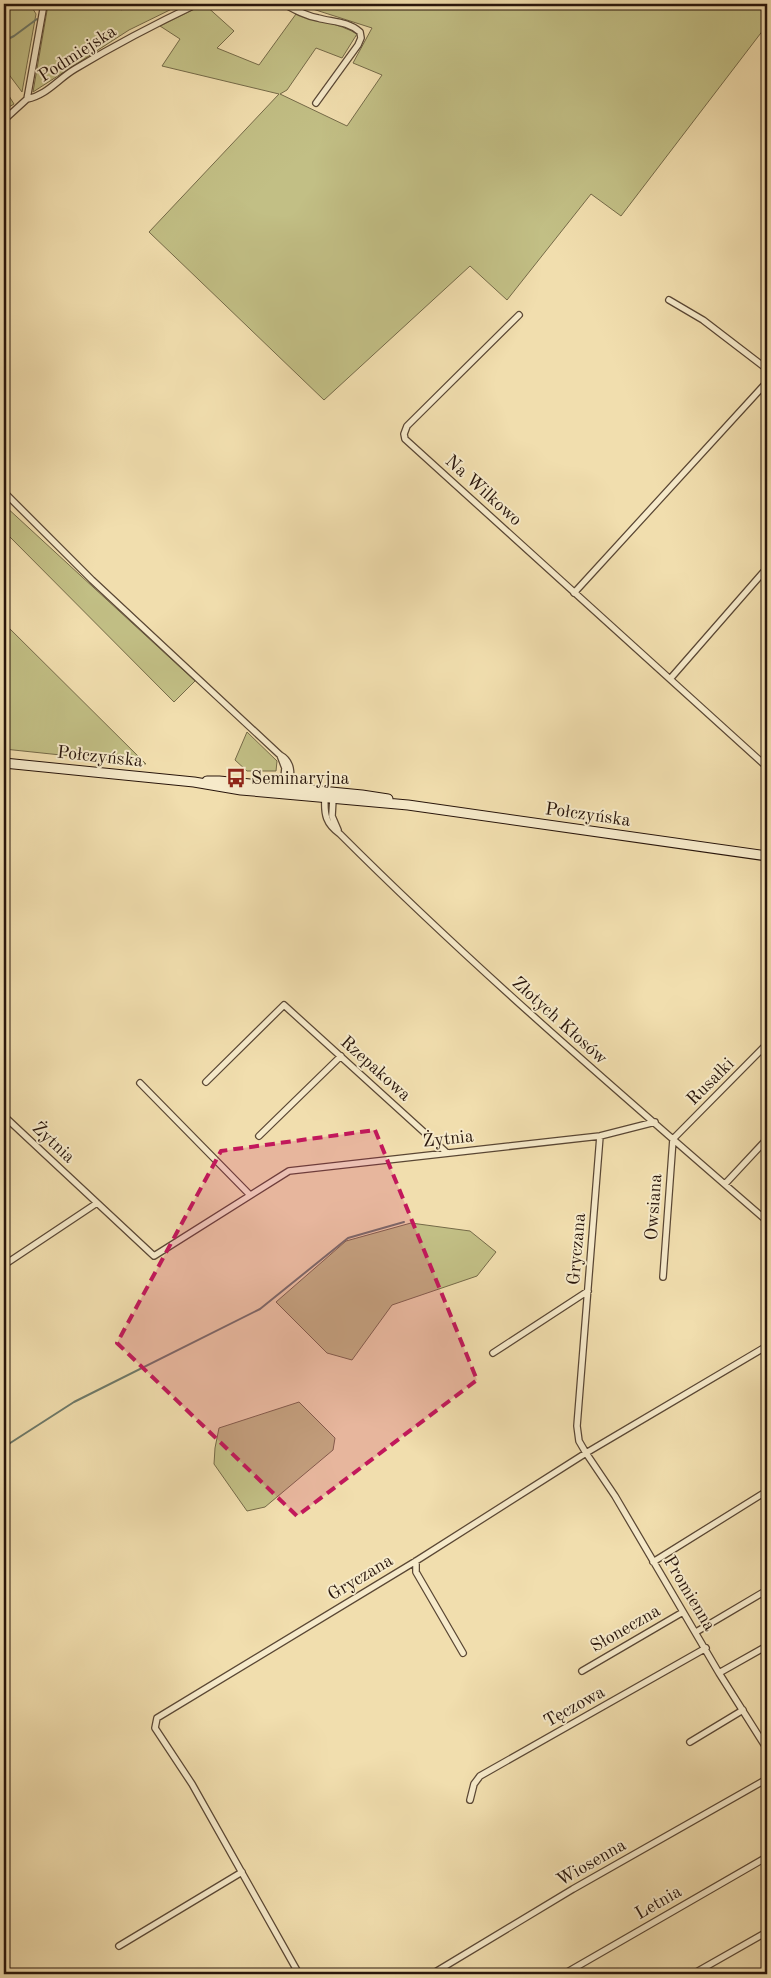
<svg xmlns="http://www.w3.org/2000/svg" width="771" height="1978" font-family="'Old Standard TT',serif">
<rect width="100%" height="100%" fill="#f1deae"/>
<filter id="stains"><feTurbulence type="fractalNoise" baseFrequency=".004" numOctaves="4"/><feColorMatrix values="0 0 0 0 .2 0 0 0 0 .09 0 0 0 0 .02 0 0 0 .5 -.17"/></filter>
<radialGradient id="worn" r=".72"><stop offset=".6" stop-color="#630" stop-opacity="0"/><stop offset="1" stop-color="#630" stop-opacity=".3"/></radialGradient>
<!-- green -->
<path fill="#c2bf85" stroke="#756a48" d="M4,4H30L36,14L22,92L4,68Z
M50,4H116L121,10L132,4H182L129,30L33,92L48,5Z
M204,4L234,31L217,48L259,65L296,14C316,21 339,23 357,34L342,58L316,48L287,90L280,94L347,126L382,75L353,63L372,28L297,4H767V25L621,216L591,194L507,300L470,266L324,400L149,232L279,94L162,66L180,39L160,26Z
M4,88L14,104L4,110Z
M4,505L195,681L174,702L4,531Z
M4,623L146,764L4,749Z
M247,732L277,761L276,771H247L235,760Z
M411,1223L470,1231L496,1252L477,1276L392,1305L352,1360L327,1353L276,1302L346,1241Z
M299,1402L335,1438L333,1450L265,1507L247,1511L214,1464L215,1448L219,1428Z"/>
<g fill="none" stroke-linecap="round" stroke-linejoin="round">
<!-- stream -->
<path stroke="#6d7969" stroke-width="2" d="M4,41L14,36L37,19
M4,1447L74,1402L260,1309L348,1238L404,1222"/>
<defs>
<path id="street" d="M284,4C295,10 306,16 318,18C332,22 348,21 360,32L361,38L358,45L316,103
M27,99C47,95 58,79 75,69C115,45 155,24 197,4
M4,120L27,99L44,4
M669,300L703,320L767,369
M519,315L407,426L404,434L405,439L767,767
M4,492L92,580L280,755C293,762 291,775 290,788
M574,593L767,382
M670,679L767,568
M280,755L285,768L283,787
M325,798C324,815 326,824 340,834C476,970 622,1095 767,1221
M333,799L332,816L338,830
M206,1082L284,1005L447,1153
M140,1083L250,1195
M4,1116L154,1256L289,1171L600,1136L655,1122
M259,1136L341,1056
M600,1136L577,1426L579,1441L586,1453L615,1496L719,1673L767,1749
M725,1184L767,1139
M4,1265L97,1203
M663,1277L673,1139L767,1044
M493,1353L588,1291
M416,1561V1572L463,1653
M653,1562L767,1491
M696,1632L767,1590
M582,1671L683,1612
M719,1673L767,1646
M690,1742L743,1710
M470,1800L474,1784L480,1776L706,1648
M119,1946L242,1872
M299,1974L192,1784L155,1728L157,1718L416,1561L586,1453L767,1346
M432,1974L573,1889L767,1779
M564,1974L767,1857
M693,1974L767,1932"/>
<path id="secondary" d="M4,763L194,782L241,790L408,805L767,856
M207,781H219L362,795L388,799"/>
</defs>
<!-- street casing -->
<use href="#street" stroke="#5a4734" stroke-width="8"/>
<!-- secondary casing -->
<use href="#secondary" stroke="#28150b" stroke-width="11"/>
<!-- street -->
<use href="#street" stroke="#f6eaca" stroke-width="5.5"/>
<!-- secondary -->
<use href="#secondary" stroke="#f6eaca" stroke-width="9"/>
</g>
<!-- marked area -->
<path fill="#c2185b" fill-opacity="0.2" stroke="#c2185b" stroke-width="4" stroke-dasharray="10 6" stroke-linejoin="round" d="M375,1130L477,1380L297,1516L117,1343L221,1151Z"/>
<!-- icons -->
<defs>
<symbol id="bus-bare" viewBox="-9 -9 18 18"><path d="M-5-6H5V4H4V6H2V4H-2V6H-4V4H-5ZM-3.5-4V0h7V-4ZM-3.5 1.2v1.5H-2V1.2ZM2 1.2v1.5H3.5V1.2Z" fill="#8f2418" stroke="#f6eaca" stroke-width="2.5" paint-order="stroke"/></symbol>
</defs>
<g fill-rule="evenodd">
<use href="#bus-bare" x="222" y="764" width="28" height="28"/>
</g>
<g text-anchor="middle" stroke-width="4" stroke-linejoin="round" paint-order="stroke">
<!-- street labels -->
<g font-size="18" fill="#28150b" stroke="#f6eaca">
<text transform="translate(77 53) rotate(-33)" y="6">Podmiejska</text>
<text transform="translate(484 490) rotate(42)" y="6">Na Wilkowo</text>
<text transform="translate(100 756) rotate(6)" y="6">Połczyńska</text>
<text transform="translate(588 814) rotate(8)" y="6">Połczyńska</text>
<text transform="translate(560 1020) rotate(42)" y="6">Złotych Kłosów</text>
<text transform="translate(376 1068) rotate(42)" y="6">Rzepakowa</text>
<text transform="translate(710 1081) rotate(-45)" y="6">Rusałki</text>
<text transform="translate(448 1138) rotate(-6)" y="6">Żytnia</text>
<text transform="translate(54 1142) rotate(43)" y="6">Żytnia</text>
<text transform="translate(653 1207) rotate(-86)" y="6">Owsiana</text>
<text transform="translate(576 1249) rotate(-85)" y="6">Gryczana</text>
<text transform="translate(360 1577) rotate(-31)" y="6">Gryczana</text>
<text transform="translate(690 1593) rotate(59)" y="6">Promienna</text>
<text transform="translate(625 1628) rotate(-30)" y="6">Słoneczna</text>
<text transform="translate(574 1706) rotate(-29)" y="6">Tęczowa</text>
<text transform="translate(591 1862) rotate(-30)" y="6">Wiosenna</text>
<text transform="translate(658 1902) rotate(-30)" y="6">Letnia</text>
</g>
<!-- poi labels -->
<g font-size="18" fill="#28150b" stroke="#f6eaca" text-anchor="start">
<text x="251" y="784">Seminaryjna</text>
</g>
</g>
<!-- margin -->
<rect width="771" height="1978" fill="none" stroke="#f1deae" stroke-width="20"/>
<rect x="5" y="5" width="761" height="1968" fill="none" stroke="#28150b" stroke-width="2.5"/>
<rect x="10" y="10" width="751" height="1958" fill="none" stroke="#28150b"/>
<rect width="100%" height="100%" filter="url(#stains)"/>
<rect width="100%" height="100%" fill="url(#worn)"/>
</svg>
